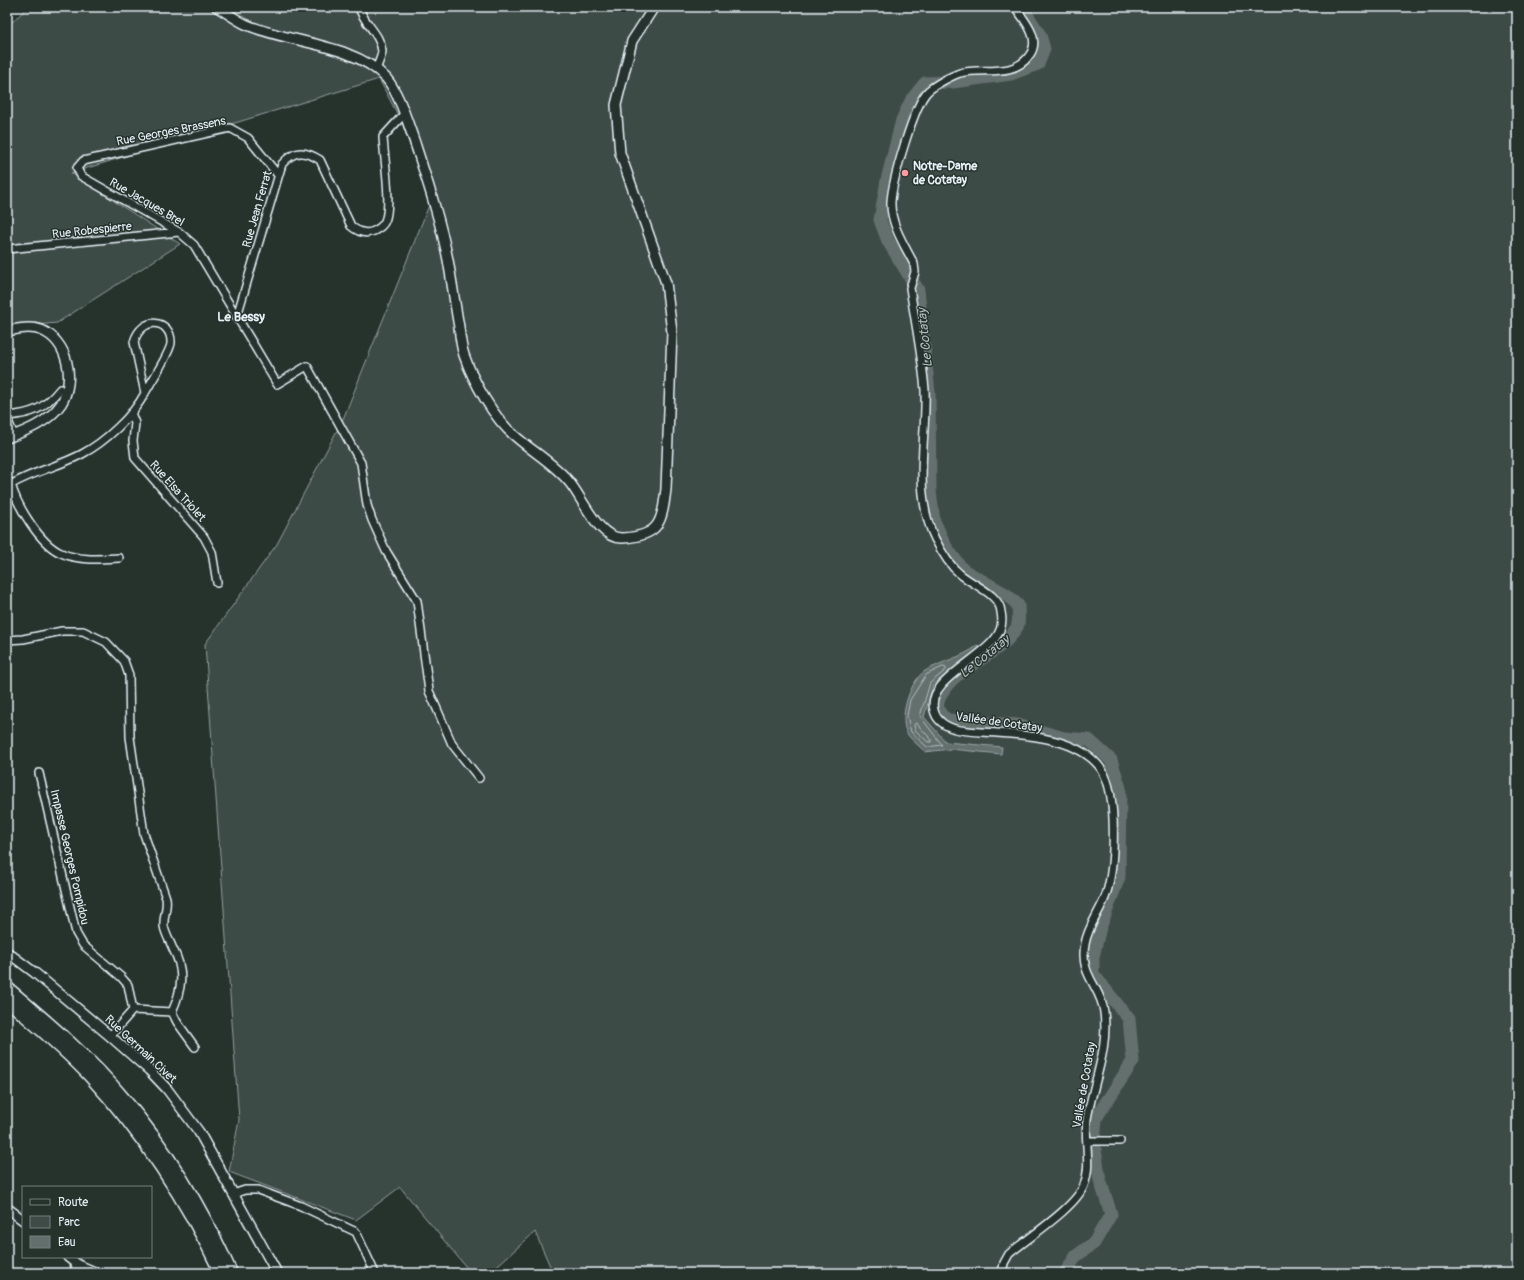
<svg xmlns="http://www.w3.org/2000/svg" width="1524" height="1280" font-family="Pangolin,sans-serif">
<rect width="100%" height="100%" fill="#26332d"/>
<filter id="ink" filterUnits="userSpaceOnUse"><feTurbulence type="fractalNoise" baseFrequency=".025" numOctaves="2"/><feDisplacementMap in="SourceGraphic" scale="8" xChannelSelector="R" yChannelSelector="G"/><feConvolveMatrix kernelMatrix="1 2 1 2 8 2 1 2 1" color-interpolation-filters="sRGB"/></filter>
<g filter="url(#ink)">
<!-- green -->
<path fill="#3e4b47" stroke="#939ea0" d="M28,7H1517V1273H553L535,1232L489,1273H471L400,1187L356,1220L229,1172L239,1120L205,644L277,544L343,419L430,203L402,123L379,79L71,173L180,244L57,323L7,328V27Z"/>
<!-- water -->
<path fill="#636f6d" stroke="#98a3a5" d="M977,646L980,647L933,685L924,717L946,742L1002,747L1001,754L950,749L925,752C920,746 912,741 908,735C897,719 910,681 925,671C942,661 961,658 977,646Z"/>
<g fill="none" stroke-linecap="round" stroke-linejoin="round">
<!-- shore -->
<path stroke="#b3bdc0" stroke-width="1" d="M943,667L946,668V670L930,683L920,716L942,745L927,747L911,732L907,716L910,700L926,675Z
M916,723L931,739V742H928L915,730L914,725Z"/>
<!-- river -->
<path stroke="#636f6d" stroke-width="13" d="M1022,7L1040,35L1044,49L1038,64L1011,74L953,82L925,83L912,99L902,120L887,180L880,220L888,241L918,290L929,393L930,491L934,521L946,547L963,570L1007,595L1018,605C1018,611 1020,621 1017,627C999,660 945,666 937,706L941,715L948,720L1018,725L1064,738L1089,740L1111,760L1120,788L1119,877L1099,931L1093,957V974L1129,1019L1133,1061L1096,1118L1094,1144L1100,1180L1111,1214L1094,1243L1076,1256L1065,1273"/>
<defs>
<path id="minor" d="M359,7C363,23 380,33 382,51C382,56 378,64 376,69
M278,175L248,138L230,128L83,161L77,168L81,176L179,232L194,245L277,384L307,366L361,463L367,505L372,520L386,551L417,601L429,691L437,709L452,744L479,778
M7,249L179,232
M237,316L282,164C294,150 305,150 320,160L351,226C358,232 365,235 374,231C378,229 383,226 385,221C392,205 384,157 383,137L405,113
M131,413L135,423L133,441L135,458L204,537L212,552L217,583
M7,416C32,414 44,409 60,389
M7,419L14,435
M11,484C17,506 40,544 61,553C79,561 100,559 119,558
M7,487C30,472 58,467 82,454C105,442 133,416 145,393C150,384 171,351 171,343C172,320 142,314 134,342L145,393
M7,640L23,639L62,631H83L106,642L124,661L129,675L130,737L144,834L166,898C168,907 163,916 164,926C165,934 170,941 173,949C185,971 182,989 172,1012
M39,773L76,933L83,945L121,977L128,985L133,1010L110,1036
M133,1010L172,1012L177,1022L195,1047
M1087,1141H1120
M233,1194L245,1190H258L301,1206L356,1232L375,1273
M72,1273L78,1265
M1002,1273L1004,1263L1009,1254C1029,1237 1076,1207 1084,1185C1092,1164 1084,1141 1087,1119C1093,1083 1109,1050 1104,1012C1101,986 1079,976 1085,944C1088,926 1100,912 1106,895C1115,867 1118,795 1102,770C1081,739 1031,735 997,733C984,732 968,732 955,729C945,726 936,720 934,710C925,679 990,657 1000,630C1002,625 1002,617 1001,612C1000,594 972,585 959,573C948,564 941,551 935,539C912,493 927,438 925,390C922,356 915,321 910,288L915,272L914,264C905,246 890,224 891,202C892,182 914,104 928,91C936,84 951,76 960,73C982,67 1013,78 1029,56C1042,39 1025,21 1015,7"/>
<path id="tertiary" d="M217,7C226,12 235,19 245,24C286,43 354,43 386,78C399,93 407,121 414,140C427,180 440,219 448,260C452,282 455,305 459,327C460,336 461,346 464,355C473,381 494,419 515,436C533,452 555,464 570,483C583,499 599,540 623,538C660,536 662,522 666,489L672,332L666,283L620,153L616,105L632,41L654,7
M7,331C17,329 30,326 41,330C68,341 76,380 61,404C49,422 26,431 7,438
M7,952L35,973L110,1036L149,1070L167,1089L199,1132L277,1273
M7,1208L23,1220
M68,1257L78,1265L97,1273"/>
<path id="trunk" d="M7,988C47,1022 89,1057 123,1098C168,1151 203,1210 231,1273
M7,1000C35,1024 65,1049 90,1076C145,1136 186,1199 221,1273"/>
</defs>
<!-- minor casing -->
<use href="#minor" stroke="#e8f1f8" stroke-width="10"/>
<!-- tertiary casing -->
<use href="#tertiary" stroke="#e8f1f8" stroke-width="12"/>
<!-- trunk casing -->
<use href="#trunk" stroke="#e8f1f8" stroke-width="15"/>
<!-- minor -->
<use href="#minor" stroke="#26332d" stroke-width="7"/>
<!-- tertiary -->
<use href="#tertiary" stroke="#26332d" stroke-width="9"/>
<!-- trunk -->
<use href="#trunk" stroke="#26332d" stroke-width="12"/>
</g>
</g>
<!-- markers -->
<circle fill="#ff9aa2" stroke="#26332d" stroke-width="1.5" cx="905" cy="173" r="4"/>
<g text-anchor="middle" stroke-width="3" stroke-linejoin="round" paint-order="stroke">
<!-- street labels -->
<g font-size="12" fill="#e8f1f8" stroke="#26332d">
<text transform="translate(171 131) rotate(-11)" y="4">Rue Georges Brassens</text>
<text transform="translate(147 202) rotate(30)" y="4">Rue Jacques Brel</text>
<text transform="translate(257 209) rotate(-74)" y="4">Rue Jean Ferrat</text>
<text transform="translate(92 230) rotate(-6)" y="4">Rue Robespierre</text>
<text transform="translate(178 491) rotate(48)" y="4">Rue Elsa Triolet</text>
<text transform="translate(999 722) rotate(8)" y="4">Vallée de Cotatay</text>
<text transform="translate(70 857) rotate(77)" y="4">Impasse Georges Pompidou</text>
<text transform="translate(141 1049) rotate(43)" y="4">Rue Germain Civet</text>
<text transform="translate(1084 1085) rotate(-80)" y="4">Vallée de Cotatay</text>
</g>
<!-- poi labels -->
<g font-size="12" font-weight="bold" fill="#e8f1f8" stroke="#26332d" text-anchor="start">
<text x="913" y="170">Notre-Dame<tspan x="913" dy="14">de Cotatay</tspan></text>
</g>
<!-- neighbourhood labels -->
<g font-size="13" font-weight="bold" fill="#e8f1f8" stroke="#26332d">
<text x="241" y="321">Le Bessy</text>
</g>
<!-- water labels -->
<g font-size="13" font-style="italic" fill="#b3bdc0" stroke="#26332d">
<text transform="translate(924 338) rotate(-96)" y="5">Le Cotatay</text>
<text transform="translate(984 656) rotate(-39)" y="5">Le Cotatay</text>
</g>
</g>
<!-- margin -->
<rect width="1524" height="1280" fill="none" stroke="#26332d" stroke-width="24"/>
<rect x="12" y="12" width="1500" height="1256" fill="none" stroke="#e8f1f8" stroke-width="1.5" filter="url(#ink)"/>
<!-- legend -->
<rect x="22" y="1186" width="130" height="72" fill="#26332d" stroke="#747f7e"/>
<rect x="30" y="1199" width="20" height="6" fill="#26332d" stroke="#747f7e"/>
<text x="58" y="1206" font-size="12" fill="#e8f1f8">Route</text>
<rect x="30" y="1216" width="20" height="12" fill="#3e4b47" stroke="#747f7e"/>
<text x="58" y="1226" font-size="12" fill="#e8f1f8">Parc</text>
<rect x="30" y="1236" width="20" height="12" fill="#636f6d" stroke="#747f7e"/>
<text x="58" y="1246" font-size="12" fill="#e8f1f8">Eau</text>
</svg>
